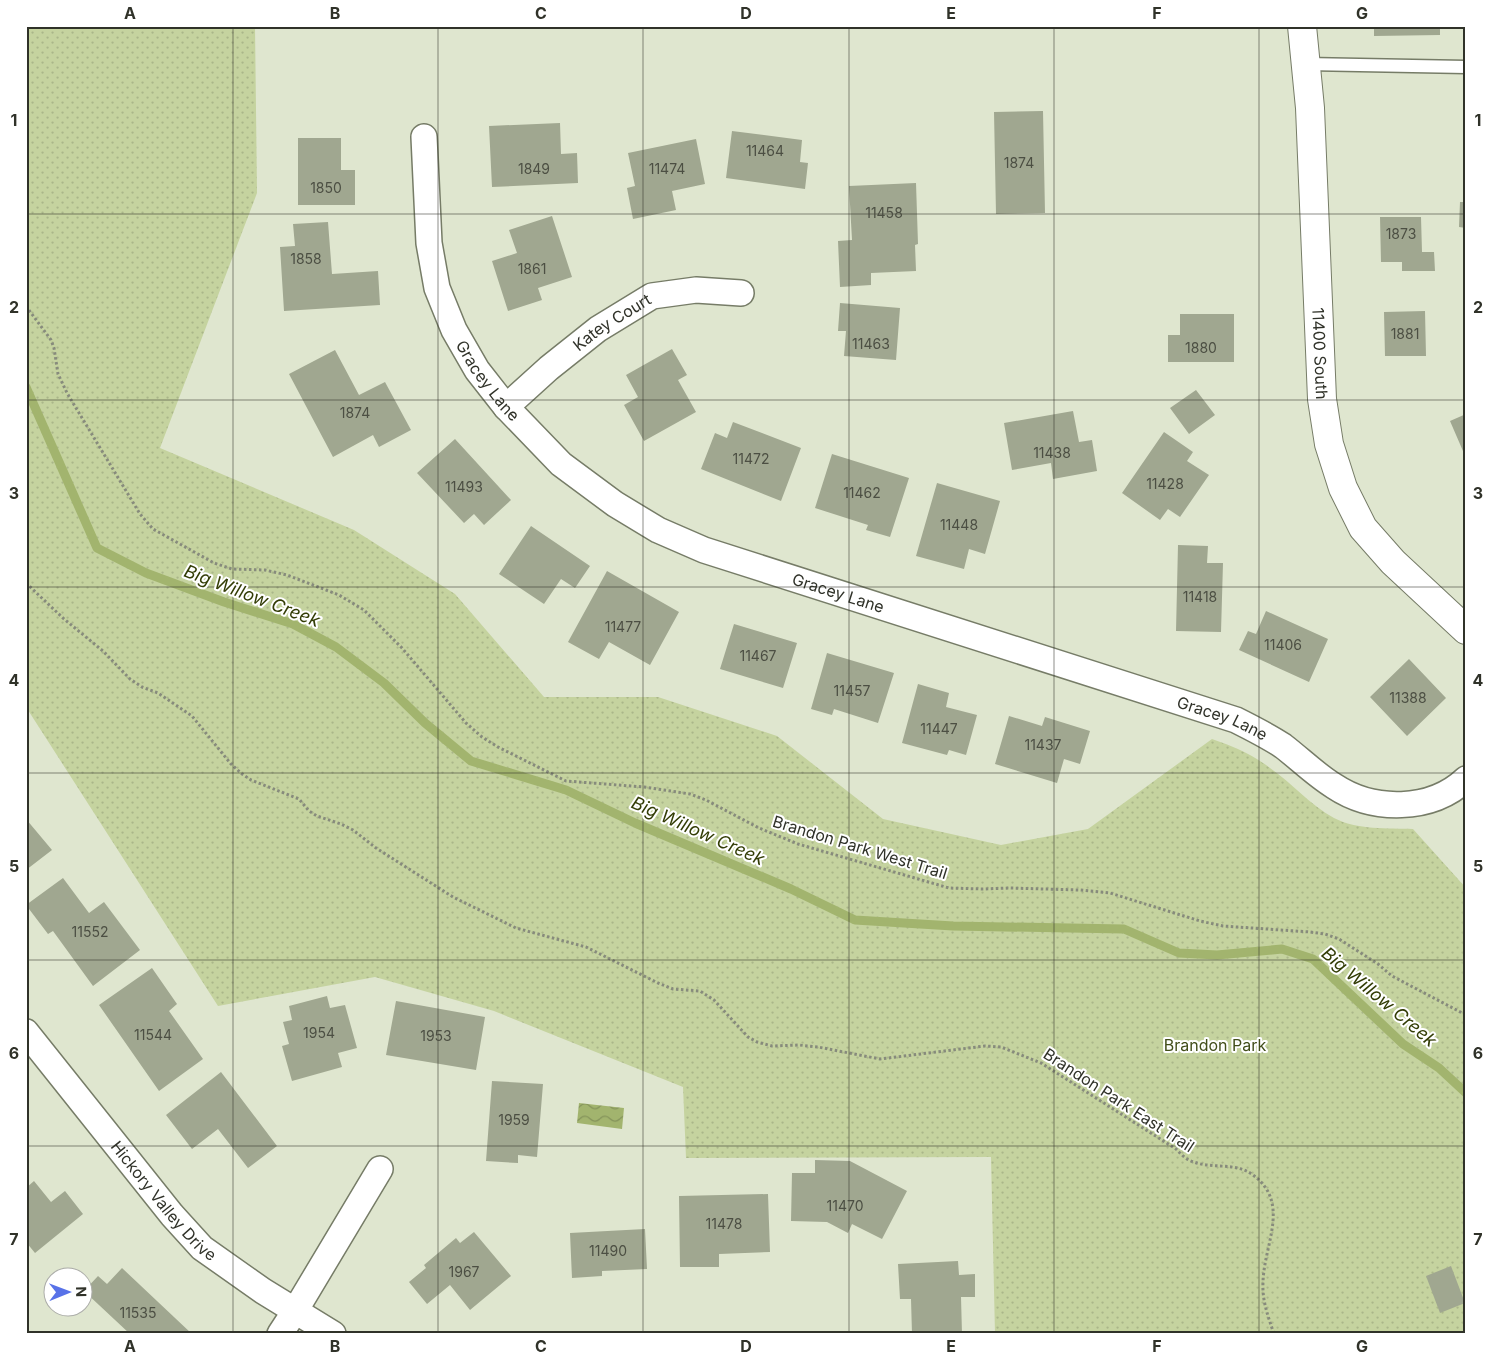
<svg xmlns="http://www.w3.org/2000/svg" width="1492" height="1360" font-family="Inter,sans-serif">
<defs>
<pattern id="park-dots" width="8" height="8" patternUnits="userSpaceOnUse" patternTransform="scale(1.25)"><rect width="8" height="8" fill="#c5d39f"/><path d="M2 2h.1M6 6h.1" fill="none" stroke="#aab689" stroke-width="1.8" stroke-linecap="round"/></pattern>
<pattern id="water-waves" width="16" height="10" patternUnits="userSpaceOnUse" patternTransform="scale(1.25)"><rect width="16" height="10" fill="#a2b46e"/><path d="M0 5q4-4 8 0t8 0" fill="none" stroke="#84935a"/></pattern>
</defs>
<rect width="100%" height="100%" fill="#dfe6cf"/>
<!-- park -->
<path fill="url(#park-dots)" d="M26,26H255L257,193L160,448L354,530L455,594L544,697H658L777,736L883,819L1001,845L1088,829L1212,739C1235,747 1250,753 1270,768C1292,783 1310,805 1334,818C1357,830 1388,828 1413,829L1466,888V1334H995L991,1157L686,1158L683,1087L494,1011L375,977L218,1006L26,707Z"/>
<!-- water -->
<path fill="url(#water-waves)" d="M579,1103L624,1108L622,1129L577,1123Z"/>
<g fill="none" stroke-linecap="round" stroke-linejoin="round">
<!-- stream -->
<path stroke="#a2b46e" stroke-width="9" d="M26,387L97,548L146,573L224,602L293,624L336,647L384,683L425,723L471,761L566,790L635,823L791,889L855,920L953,926L1124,929L1179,953L1217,955L1282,949L1313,959L1403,1044L1439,1068L1466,1093"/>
</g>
<!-- building -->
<path fill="#a0a790" d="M1374,26H1440V35L1374,36Z
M1043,111L1045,213L996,214L994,112Z
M560,123L561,154L577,153L578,183L492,187L489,126Z
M732,131L802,140L800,162L808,163L805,189L726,178Z
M298,138H341V170H355V205H298Z
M696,139L705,184L672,191L676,210L633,219L627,188L635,186L628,153Z
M916,183L918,244L915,245L916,271L871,273V285L840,287L838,241L852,240L849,186Z
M1460,202H1466V228L1459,227Z
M552,216L572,277L538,288L542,300L508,311L492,261L517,253L509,230Z
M1380,217H1421L1422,252H1434L1435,271H1402V262H1381Z
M328,222L332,274L378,271L380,305L284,311L280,247L295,246L293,224Z
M840,303L900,308L896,360L844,356L846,331H838Z
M1425,311L1426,356H1385L1384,312Z
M1180,314H1234V362H1168V335H1180Z
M672,349L687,375L678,380L696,412L644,441L624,405L638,397L626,375Z
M335,350L359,395L385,382L411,430L379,447L373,435L333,457L289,374Z
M1196,390L1215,415L1189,434L1170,408Z
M1073,411L1079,442L1092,440L1097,471L1053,479L1051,463L1012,470L1004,423Z
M1466,414V458L1450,421Z
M733,422L801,448L781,501L701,469L715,433L727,438Z
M1164,432L1193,452L1187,461L1209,475L1180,517L1168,509L1160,520L1122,493Z
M455,439L511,500L484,525L474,514L464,523L417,473Z
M832,454L909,478L890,537L866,530L868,525L815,508Z
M937,483L1000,501L985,554L969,549L964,569L916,556Z
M531,526L590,566L575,588L561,579L544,604L499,574Z
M1178,545L1208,546L1207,563H1223L1221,632L1176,631Z
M607,571L679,612L650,665L609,642L599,659L568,642Z
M1266,611L1328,639L1309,682L1239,650L1248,631L1256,634Z
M734,624L797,643L783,688L720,669Z
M827,653L894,673L878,723L834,709L832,715L811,709Z
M1409,659L1446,698L1407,736L1370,697Z
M918,684L949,693L946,707L977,715L966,755L949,750L947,755L902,743Z
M1009,716L1042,726L1045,717L1090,731L1080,764L1064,759L1057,783L995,764Z
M26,819L52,850L26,870Z
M63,878L89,913L104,902L140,950L93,986L53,931L48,934L26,905Z
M152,968L177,1004L169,1011L203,1059L159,1091L99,1005Z
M327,996L330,1008L345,1005L357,1048L338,1053L342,1067L292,1081L282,1046L289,1044L283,1022L292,1020L289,1006Z
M396,1001L485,1017L476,1070L386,1055Z
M221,1072L277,1146L248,1168L218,1129L192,1149L166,1115Z
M492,1081L543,1084L537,1157L518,1155V1163L486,1161Z
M815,1160L850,1161L907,1191L882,1239L852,1224L848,1233L827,1222L791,1221L792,1173H815Z
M34,1181L51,1202L65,1191L83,1214L35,1253L26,1242V1188Z
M768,1194L770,1252L719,1254V1267H680L679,1196Z
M645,1229L647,1269L602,1271V1276L572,1278L570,1233Z
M474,1232L511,1276L470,1310L450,1285L427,1304L409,1282L426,1268L424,1265L456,1238L460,1243Z
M958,1261L959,1275L975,1274V1297H961L962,1334H912L911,1299H900L898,1264Z
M1451,1266L1465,1303L1440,1313L1426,1276Z
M122,1268L192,1334H130L84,1291L98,1276L107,1284Z"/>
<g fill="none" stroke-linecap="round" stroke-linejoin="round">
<defs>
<path id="service" d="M1306,64L1466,67"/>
<g id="minor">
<path id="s1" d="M424,137L429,243L437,288L454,330L477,370L506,407L561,464L615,504L658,530L704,550L1236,720C1252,728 1268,736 1283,746C1300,759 1316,775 1334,786C1373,812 1431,812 1466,779"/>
<path id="s2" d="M506,407L549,368L598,329L652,296L696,290L741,293"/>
<path id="s3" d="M26,1032L172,1215L202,1248L263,1291L333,1334"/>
<path d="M280,1334L295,1311L380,1169"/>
</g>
<g id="tertiary">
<path id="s4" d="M1302,26L1310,108L1322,399L1329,444L1343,488L1363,528L1393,562L1466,630"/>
</g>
</defs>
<!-- service casing -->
<use href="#service" stroke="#767c67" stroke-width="15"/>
<!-- minor casing -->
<use href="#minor" stroke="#767c67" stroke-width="28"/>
<!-- tertiary casing -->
<use href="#tertiary" stroke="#767c67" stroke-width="30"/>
<!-- path -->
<path stroke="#878b7c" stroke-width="3" stroke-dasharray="2.5 2.5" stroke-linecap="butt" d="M26,306L51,340L54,348L58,374L67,393L140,514L153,529L214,563L232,569L265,570L287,575L339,595L364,610L402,648L466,723L482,737L498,747L566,781L644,787L690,794L706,800L759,828L798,844L949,888L983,889L1010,888L1080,890L1110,893L1200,921L1223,926L1310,932L1325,934L1339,939L1378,964L1392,976L1466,1015
M26,583L64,619L103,651L130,679L142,687L158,693L192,716L231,764L242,774L251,780L299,799L309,811L317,816L341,824L353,830L376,848L453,897L516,928L586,947L658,983L673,989L700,991L714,1000L748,1037L757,1042L772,1046L799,1045L818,1047L880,1059L985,1046L1001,1047L1041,1063L1176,1149C1181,1154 1186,1160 1194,1162C1212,1169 1236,1162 1253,1175C1291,1203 1264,1244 1263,1282C1262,1301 1268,1316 1274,1334"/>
<!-- service -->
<use href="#service" stroke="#fff" stroke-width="12"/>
<!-- minor -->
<use href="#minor" stroke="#fff" stroke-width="25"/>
<!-- tertiary -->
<use href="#tertiary" stroke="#fff" stroke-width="28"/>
</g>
<!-- grid -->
<path fill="none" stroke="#303229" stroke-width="1" stroke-opacity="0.55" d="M233,26V1334M438,26V1334M643,26V1334M849,26V1334M1054,26V1334M1259,26V1334M26,214H1466M26,400H1466M26,587H1466M26,773H1466M26,960H1466M26,1146H1466"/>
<g text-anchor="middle" stroke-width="4" stroke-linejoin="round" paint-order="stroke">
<!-- number labels -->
<g font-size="14" fill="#4c4f43">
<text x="765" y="156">11464</text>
<text x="1019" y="168">1874</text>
<text x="534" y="174">1849</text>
<text x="667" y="174">11474</text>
<text x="326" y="193">1850</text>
<text x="884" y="218">11458</text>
<text x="1401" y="239">1873</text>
<text x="306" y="264">1858</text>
<text x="532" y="274">1861</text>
<text x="1405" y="339">1881</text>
<text x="871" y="349">11463</text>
<text x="1201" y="353">1880</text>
<text x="355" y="418">1874</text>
<text x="1052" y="458">11438</text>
<text x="751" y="464">11472</text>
<text x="1165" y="489">11428</text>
<text x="464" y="492">11493</text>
<text x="862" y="498">11462</text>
<text x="959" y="530">11448</text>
<text x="1200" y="602">11418</text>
<text x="623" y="632">11477</text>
<text x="1283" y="650">11406</text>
<text x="758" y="661">11467</text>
<text x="852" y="696">11457</text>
<text x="1408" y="703">11388</text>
<text x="939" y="734">11447</text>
<text x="1043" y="750">11437</text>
<text x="90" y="937">11552</text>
<text x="319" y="1038">1954</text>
<text x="153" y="1040">11544</text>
<text x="436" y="1041">1953</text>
<text x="514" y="1125">1959</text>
<text x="845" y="1211">11470</text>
<text x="724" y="1229">11478</text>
<text x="608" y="1256">11490</text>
<text x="464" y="1277">1967</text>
<text x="138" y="1318">11535</text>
</g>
<!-- street labels -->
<g font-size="16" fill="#303229" stroke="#fff">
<text dy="6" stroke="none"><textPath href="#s2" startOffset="136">Katey Court</textPath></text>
<text dy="6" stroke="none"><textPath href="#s4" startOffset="328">11400 South</textPath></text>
<text dy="6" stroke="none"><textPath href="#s1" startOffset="258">Gracey Lane</textPath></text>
<text dy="6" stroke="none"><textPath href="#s1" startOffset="678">Gracey Lane</textPath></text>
<text dy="6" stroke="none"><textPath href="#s1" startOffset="1082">Gracey Lane</textPath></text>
<text transform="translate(860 847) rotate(17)" y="6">Brandon Park West Trail</text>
<text transform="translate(1119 1100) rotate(33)" y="6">Brandon Park East Trail</text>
<text dy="6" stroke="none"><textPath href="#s3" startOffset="218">Hickory Valley Drive</textPath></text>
</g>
<!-- park labels -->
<g font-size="16" fill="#424e1a" stroke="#fff">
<text x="1215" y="1051">Brandon Park</text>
</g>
<!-- water labels -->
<g font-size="18" font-style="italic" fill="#333d06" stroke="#fff">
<text transform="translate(252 596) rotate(21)" y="6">Big Willow Creek</text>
<text transform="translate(698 831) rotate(24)" y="6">Big Willow Creek</text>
<text transform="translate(1379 997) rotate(40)" y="6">Big Willow Creek</text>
</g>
</g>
<!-- border -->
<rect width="1492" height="1360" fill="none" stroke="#ffffff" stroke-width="55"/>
<!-- north arrow -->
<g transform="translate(68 1292) rotate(89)"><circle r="24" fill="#ffffff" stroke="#acada9"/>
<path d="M0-4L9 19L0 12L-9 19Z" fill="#5872e8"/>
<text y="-8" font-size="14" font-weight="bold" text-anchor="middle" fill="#303229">N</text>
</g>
<rect x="28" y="28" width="1436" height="1304" fill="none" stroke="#303229" stroke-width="2"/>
<g font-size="16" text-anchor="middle" font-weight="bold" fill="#303229">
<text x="130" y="19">A</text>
<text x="335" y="19">B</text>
<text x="541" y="19">C</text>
<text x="746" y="19">D</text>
<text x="951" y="19">E</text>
<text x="1157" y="19">F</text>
<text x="1362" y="19">G</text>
<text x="14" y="126">1</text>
<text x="1478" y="126">1</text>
<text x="14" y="313">2</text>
<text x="1478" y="313">2</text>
<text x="14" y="499">3</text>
<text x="1478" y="499">3</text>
<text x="14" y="686">4</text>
<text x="1478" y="686">4</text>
<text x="14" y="872">5</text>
<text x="1478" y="872">5</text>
<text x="14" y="1059">6</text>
<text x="1478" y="1059">6</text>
<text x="14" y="1245">7</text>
<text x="1478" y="1245">7</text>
<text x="130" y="1352">A</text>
<text x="335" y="1352">B</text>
<text x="541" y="1352">C</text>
<text x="746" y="1352">D</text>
<text x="951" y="1352">E</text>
<text x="1157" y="1352">F</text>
<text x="1362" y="1352">G</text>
</g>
</svg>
